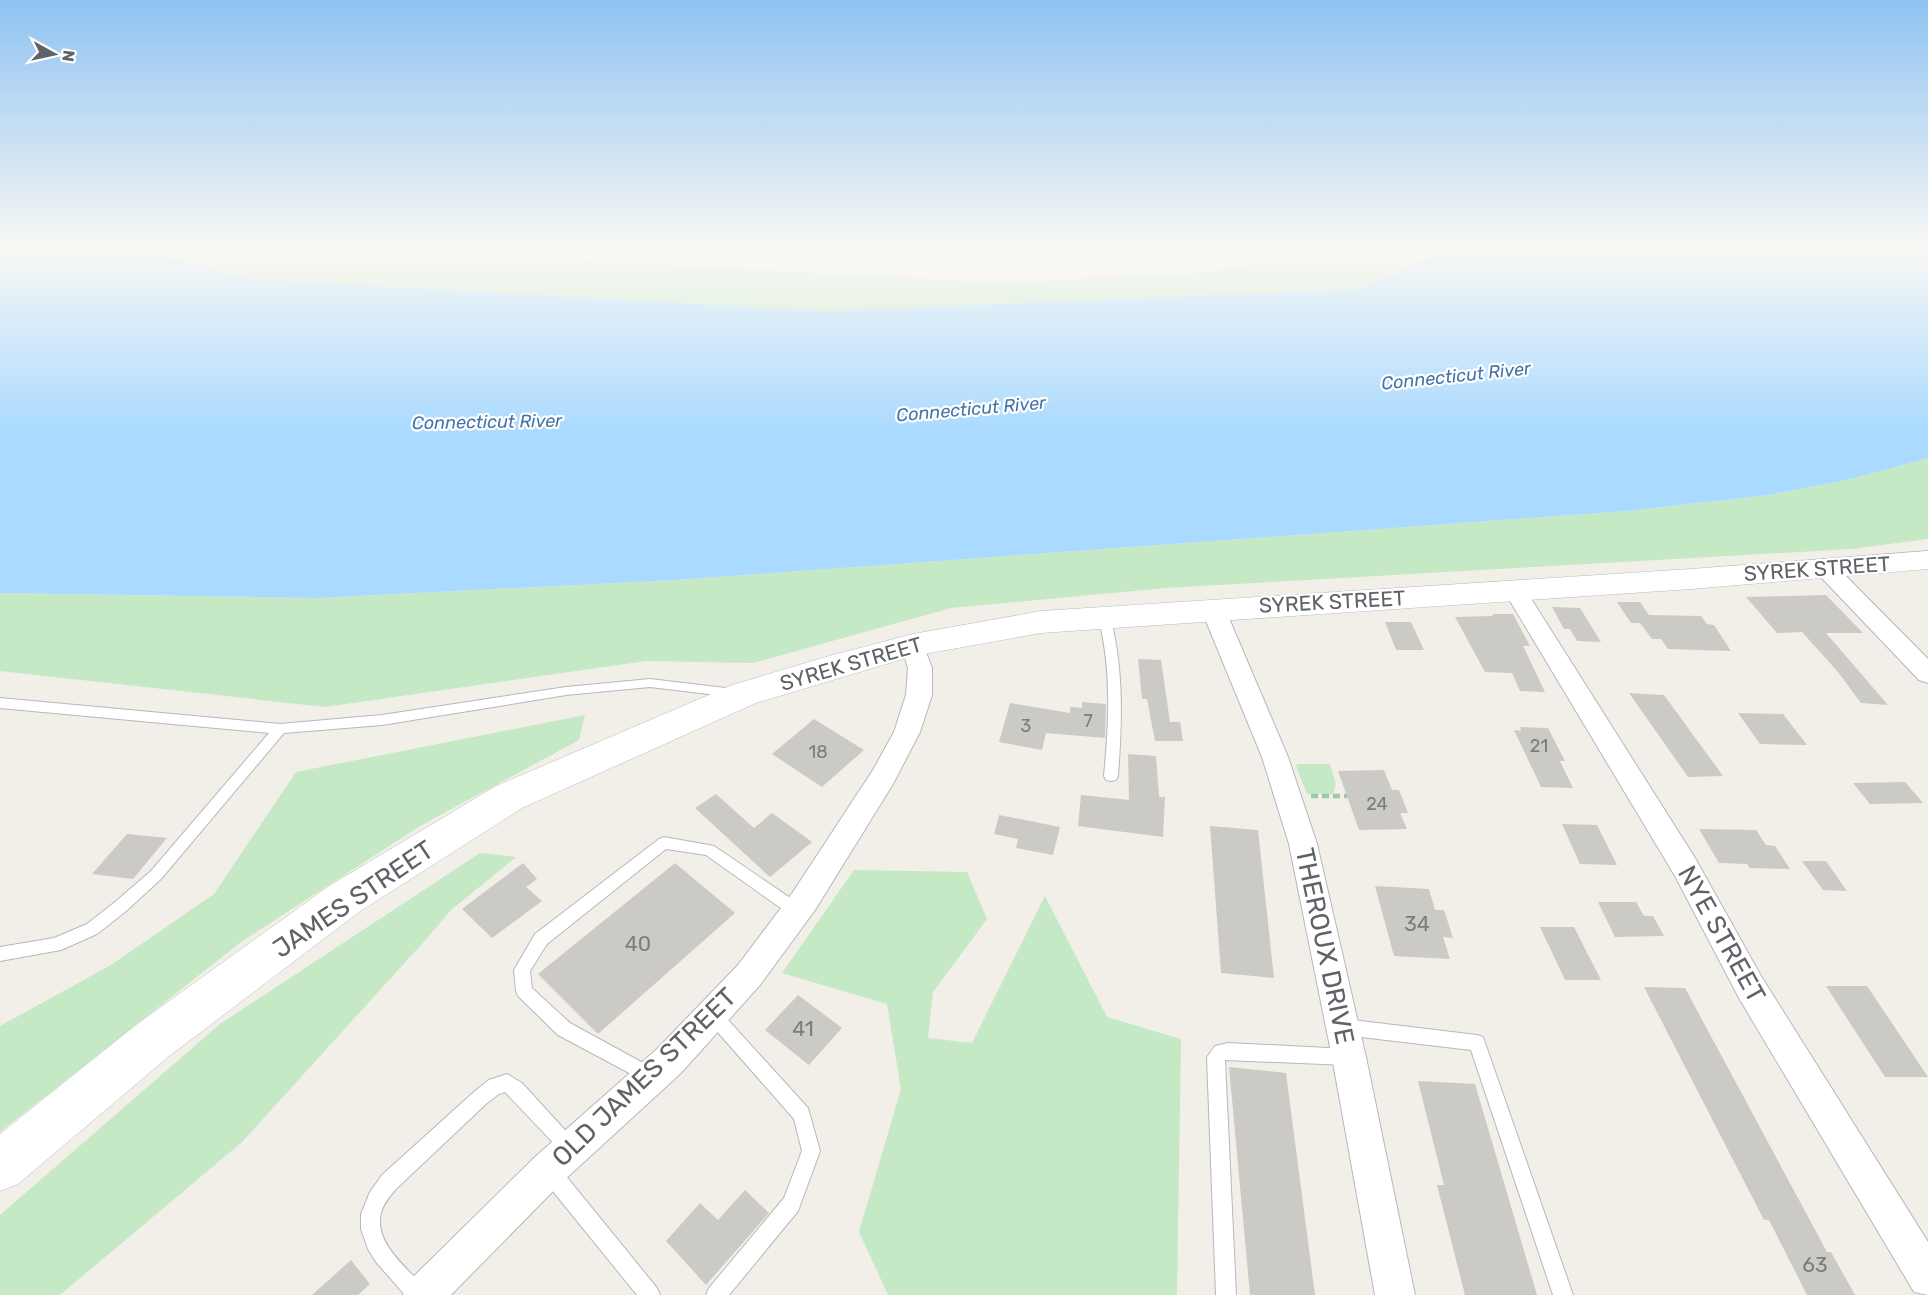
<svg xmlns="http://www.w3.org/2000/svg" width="1928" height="1295" font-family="Rubik,sans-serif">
<rect width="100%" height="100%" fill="#f1efe8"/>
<!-- green -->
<path fill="#c5e8c5" d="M142,250H408L1003,283L1205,272L1329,250H1445L1359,289L826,311L254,279Z
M1928,458V539L1851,549L1166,588L951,608L753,663L646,661L325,707L0,671V593L317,598L676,580L1627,511L1769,495L1851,479Z
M585,715L579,740L420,826L241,942L0,1132V1026L111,965L214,894L296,772Z
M1298,764H1330L1336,784L1333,794H1307L1296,766Z
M480,853L516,857L450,911L429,936L242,1142L60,1295H0V1215L220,1024Z
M854,870L967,872L987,919L933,992L928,1038L972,1043L1045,896L1107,1017L1181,1039L1177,1295H888L859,1232L901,1089L887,1004L782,973Z"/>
<!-- water -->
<path fill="#aadaff" d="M0,250H142L254,279L826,311L1359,289L1445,250H1928V458L1851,479L1769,495L1627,511L676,580L317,598L0,593Z"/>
<!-- building -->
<path fill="#cccac5" d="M1826,595L1863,633H1826L1888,705L1861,703L1838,672L1802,632L1777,633L1746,597Z
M1617,602H1640L1649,615L1701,616L1707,624L1714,625L1731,651L1668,649L1661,639H1652L1640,623H1631Z
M1552,607L1580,608L1601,642L1577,641L1570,629H1564Z
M1492,614H1513L1530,646H1523L1545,692L1520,691L1512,673L1485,672L1455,617L1493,616Z
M1385,622H1411L1424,650H1396Z
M1138,659L1161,660L1170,722H1180L1183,741H1155L1147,699H1142Z
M1629,693L1664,695L1723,776L1688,777Z
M1082,702L1106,704L1105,738L1046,733L1042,750L999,742L1010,703L1070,713V707L1082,708Z
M1738,713L1783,714L1807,745L1760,744Z
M814,719L864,750L822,787L772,754Z
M1520,727L1548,728L1565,761H1560L1573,788L1541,787L1514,730L1521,731Z
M1128,754L1156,756L1159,797H1165L1163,837L1078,826L1081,795L1129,800Z
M1384,770L1392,790H1399L1408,813H1400L1407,829L1359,830L1338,771Z
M1905,782L1923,803L1870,804L1853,783Z
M716,794L754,828L772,813L812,842L770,877L695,808Z
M999,815L1060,827L1053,855L1016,848L1018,839L994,834Z
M1562,824L1597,825L1617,865L1580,864Z
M1210,826L1258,830L1274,978L1221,973Z
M1699,829L1756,830L1766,845L1775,846L1790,869L1750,868L1747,864L1719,863Z
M127,834L167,838L133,879L92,874Z
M1802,861H1826L1847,891L1823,890Z
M523,863L537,879L526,887L542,901L492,938L462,909Z
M675,863L735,913L598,1034L538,974Z
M1375,886L1429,889L1435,910H1444L1453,938L1443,937L1450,959L1394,956Z
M1598,902H1636L1644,916H1653L1664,936L1615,937Z
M1540,927H1574L1601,980H1565Z
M1826,986H1867L1928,1077H1885Z
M1644,987L1685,988L1827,1252H1831L1855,1295H1807L1769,1220H1764Z
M798,995L842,1028L809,1065L765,1030Z
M1229,1067L1286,1073L1315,1295H1250Z
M1418,1081L1475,1084L1537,1295H1465L1437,1185H1444Z
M745,1190L769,1213L706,1285L666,1241L700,1203L718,1220Z
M351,1260L370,1284L358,1295H312Z"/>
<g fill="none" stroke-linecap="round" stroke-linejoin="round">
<defs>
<path id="lane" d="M1104,612L1110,616C1124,669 1122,722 1118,776L1116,780L1111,781L1106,780L1104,776C1109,722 1112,669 1098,616Z
M650,679L734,689L738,690L740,693L738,696L734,697L650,687L566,695L382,725L284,733L161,879L125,912L97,934L61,950L0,961V947L54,938L87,924L115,902L151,871L269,733L0,708V698L280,724L382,715L566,687Z
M664,837L714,846L802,906L805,911L802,916L797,918L792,916L706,855L666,849L547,944L530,971L532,988L570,1023L654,1069L657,1075L654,1081L648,1083L558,1035L518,996L516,991L514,970L535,934L659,839Z
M713,1007L719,1010L808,1108L820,1151L798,1211L729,1295H706L709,1288L784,1198L802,1151L794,1119L707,1020L705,1015L707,1010Z
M1344,1019L1477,1035L1483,1037L1573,1295H1553L1471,1050L1344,1035L1338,1033L1336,1027L1338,1021Z
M1228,1043L1347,1049L1353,1051L1356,1057L1353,1063L1347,1065L1225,1060L1236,1295H1216L1207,1057L1215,1046Z
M507,1074L522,1083L574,1140L577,1146L574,1152L568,1155L562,1152L505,1092L499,1094L487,1103L396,1189C390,1196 383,1204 381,1213C373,1242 408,1269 425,1288L428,1295H405L376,1262L368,1249L361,1229V1214L370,1192L382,1175L475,1091L489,1080Z
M550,1163L557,1165L657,1288L660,1295H637L543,1179L541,1172L543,1165Z"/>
<path id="street" d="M1825,561L1833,563L1928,659V683L1919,680L1817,573L1814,568L1817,563Z
M1515,584L1523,586L1695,858L1761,976L1928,1242V1295L1914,1292L1739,998L1675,876L1504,591L1507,586Z
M1213,601L1221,604L1225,609L1288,757L1317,844L1366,1057L1415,1295H1375L1332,1057L1289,844L1262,757L1201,609L1205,604Z
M913,637L921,639L932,668V695L920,732L893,784L815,910L760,985L681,1073L561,1183L451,1295H403L409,1281L535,1157L657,1049L738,965L793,892L873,770L894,732L906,695L908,668L901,645L905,639Z"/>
<path id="secondary" d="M1928,551V569L1691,589L1041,633L913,656L756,703L522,808L359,912L168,1057L18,1184L0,1191V1134L136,1025L329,886L496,786L732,685L829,656L913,634L1041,611L1691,569Z"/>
</defs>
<!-- lane casing -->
<use href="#lane" stroke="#b5b8bc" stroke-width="2"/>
<!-- street casing -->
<use href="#street" stroke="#b5b8bc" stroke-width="2"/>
<!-- secondary casing -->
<use href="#secondary" stroke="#b6babf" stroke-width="1"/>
<!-- path -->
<path stroke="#9cc7a9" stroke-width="4.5" stroke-dasharray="7 4" stroke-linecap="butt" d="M1311,796H1347"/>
<!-- lane -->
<use href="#lane" fill="#fff" fill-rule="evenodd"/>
<!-- street -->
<use href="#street" fill="#fff" fill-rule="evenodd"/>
<!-- secondary -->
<use href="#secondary" fill="#fff" fill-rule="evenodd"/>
</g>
<!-- sky -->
<linearGradient id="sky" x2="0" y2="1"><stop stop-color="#8fc3f1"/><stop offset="0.58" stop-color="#f9f8f5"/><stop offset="1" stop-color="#f9f8f5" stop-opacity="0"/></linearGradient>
<rect width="1928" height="431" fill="url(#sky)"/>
<g text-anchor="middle" stroke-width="4.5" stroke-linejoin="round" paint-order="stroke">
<!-- far-water labels -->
<g font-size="18" font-style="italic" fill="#4174aa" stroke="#fff">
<text transform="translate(1456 376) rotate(-6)" y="6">Connecticut River</text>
<text transform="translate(971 409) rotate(-5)" y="6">Connecticut River</text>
<text transform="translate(487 422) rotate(-1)" y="6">Connecticut River</text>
</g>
<!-- number labels -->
<g font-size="18" fill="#7a7d7f">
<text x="1088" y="727">7</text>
<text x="1026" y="732">3</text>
<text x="1539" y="752">21</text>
<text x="818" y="758">18</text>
<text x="1377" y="810">24</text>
</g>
<!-- street labels -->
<g font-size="21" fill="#5f6368" stroke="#fff">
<text transform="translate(1817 569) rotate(-4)" y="7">SYREK STREET</text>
<text transform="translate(1332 602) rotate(-3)" y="7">SYREK STREET</text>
<text transform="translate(851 664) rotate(-16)" y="7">SYREK STREET</text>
</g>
<!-- near-number labels -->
<g font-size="21" fill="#7a7d7f">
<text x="1417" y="931">34</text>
<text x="638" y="951">40</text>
<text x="803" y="1036">41</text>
<text x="1815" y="1272">63</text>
</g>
<!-- near-street labels -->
<g font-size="26" fill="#5f6368" stroke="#fff">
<text transform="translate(353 899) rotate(-34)" y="9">JAMES STREET</text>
<text transform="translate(1722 934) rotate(61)" y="9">NYE STREET</text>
<text transform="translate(1325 946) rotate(78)" y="9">THEROUX DRIVE</text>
<text transform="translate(644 1077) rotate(-44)" y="9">OLD JAMES STREET</text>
</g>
</g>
<!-- north arrow -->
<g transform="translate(54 54) rotate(98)" stroke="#ffffff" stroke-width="4.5" paint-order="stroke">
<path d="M0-4.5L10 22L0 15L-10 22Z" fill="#5f6368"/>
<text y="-9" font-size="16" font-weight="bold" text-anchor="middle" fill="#5f6368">N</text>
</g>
</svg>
